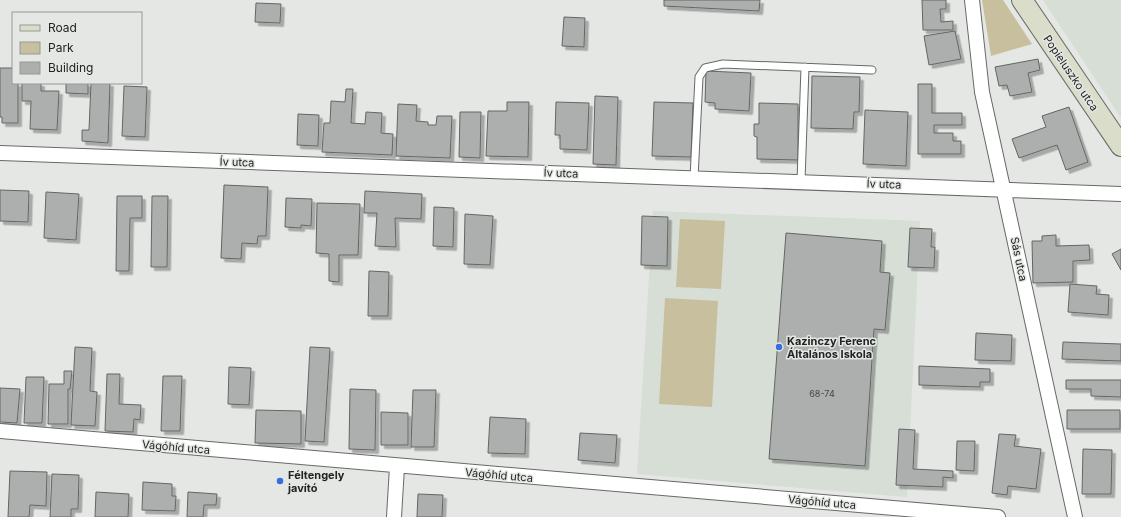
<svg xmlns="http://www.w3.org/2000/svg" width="1121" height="517" font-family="Inter,sans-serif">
<defs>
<filter id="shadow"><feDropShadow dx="3.5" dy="3.5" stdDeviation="0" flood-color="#0004"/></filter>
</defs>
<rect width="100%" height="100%" fill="#e4e7e4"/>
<!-- built -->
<path fill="#d6ded5" d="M1043,0H1121V118Z
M653,211L920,221L907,497L637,474Z"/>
<!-- green -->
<path fill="#c8bf9e" d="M982,0H1003L1032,44L991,56Z
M680,219L725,221L721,289L676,287Z
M665,298L718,301L712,407L659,404Z"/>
<!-- building -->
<path fill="#acafae" stroke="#636664" filter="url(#shadow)" d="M664,0H760L759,11L664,6Z
M922,0H946V9H940L941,22L953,21V30H923Z
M256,3L281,4L280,23L255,22Z
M564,17L585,18L584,47L562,46Z
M955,31L961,59L929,65L924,36Z
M1038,59L1040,70L1028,73L1032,92L1010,96L1007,85L999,86L995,67Z
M0,68H13V83H18V123H2V117H0Z
M706,71L751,73L749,111L715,109V103L705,102Z
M812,76L860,77L859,112H854L853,129L811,128Z
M22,83H41V91H59L57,130L30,129L31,101H22Z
M66,83H88V94L66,93Z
M91,83H110L108,143L82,141V130H89Z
M918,84H932V113H962V125H934V133H953V141H961V154H918Z
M124,86L147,87L145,137L122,136Z
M346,89H353L351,123L365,124L366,112L382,113L381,133L393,134L392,155L322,152L324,123H330L331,101L345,102Z
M595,96L618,97L616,165L593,164Z
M507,102H529L528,157L486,156L488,111H507Z
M556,102L589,103L587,150L560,149V135H555Z
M654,102L693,103L691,157L652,156Z
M759,103L798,104V160L757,159V137L754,136V124H759Z
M398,104L417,105L416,121L428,122V125H436L437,116H452L450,158L396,156Z
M1069,107L1088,162L1066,170L1057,145L1019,158L1012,139L1046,127L1042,116Z
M865,110L908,112L906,166L863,164Z
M460,112H481L480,158L459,157Z
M298,114L319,115L318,146L297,145Z
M224,185L268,187L266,236H258L257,244L242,243L241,259L221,258Z
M0,190L29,191L28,222L0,221Z
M365,191L422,194L421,219L395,218L396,247L375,246L377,213H364Z
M46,192L79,194L76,240L44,238Z
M117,196H142V218H130L129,271H116Z
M152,196H168L167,267H151Z
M286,198L312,199L311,226L301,225V228L285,227Z
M317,203L360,204L358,255H339V282L329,281V254L316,253Z
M434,207L454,208L453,247L433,246Z
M465,214L493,216L490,265L464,264Z
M642,216L668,217L667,266L641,265Z
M910,228L932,229L931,247H935L934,268L908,267Z
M786,233L882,241L880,272L890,273L885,330L874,329L865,466L769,459Z
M1056,235V246L1089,245L1090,260L1073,261V282L1033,283L1032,241H1042V236Z
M1121,249V270L1112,254Z
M369,271L389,272L388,316H368Z
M1070,284L1097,286L1096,294L1109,295L1108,315L1068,312Z
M976,333L1012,335L1011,361L975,360Z
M1063,342L1121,344V361L1062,359Z
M75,347L92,348L90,391L97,392L95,426L71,425Z
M310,347L330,348L324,442L305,441Z
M919,366L990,369V382H980V387L919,385Z
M229,367L251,368L249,405L228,404Z
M64,371H72L70,389H68V424H48L49,384H64Z
M107,374H120L119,404L141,405L140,420L134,419L133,432L105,431Z
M163,376H182L180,431H161Z
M26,377H44L42,423H24Z
M1066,380H1121V397L1091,396V389H1066Z
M0,388L20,389L17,423L0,422Z
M350,389L376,390L375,450L349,449Z
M413,390H436L434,447H411Z
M256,410L301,411V444L255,443Z
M1067,410H1120V429H1067Z
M381,412L408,413V445H381Z
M490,417L526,419L525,454L488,453Z
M899,429L915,430L913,469L953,471V478L943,477V487L896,485Z
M580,433L617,435L615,463L578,460Z
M999,434L1016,435L1014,446L1041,449L1036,489L1008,486L1007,495L992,493Z
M957,441H975L974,471L956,470Z
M1083,449L1112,450L1111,494H1082Z
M10,471L47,472L46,506L30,505L29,517H8Z
M52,474L79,475L78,509H71V517H50Z
M143,482L172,484V496H176L175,511L142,510Z
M96,492L129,494L128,517H95Z
M188,492L217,494L216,505H204L203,517H187Z
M418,494L443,495L442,517H417Z"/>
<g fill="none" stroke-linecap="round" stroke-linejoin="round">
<defs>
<path id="lane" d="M694,178L699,77L705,68L723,64L872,70
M801,181L805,67"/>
<path id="street" d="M972,0L982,92L1075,517
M0,153L1121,194
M0,431L998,517
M394,517L397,467"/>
<path id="secondary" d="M1022,0L1121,146"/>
</defs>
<!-- lane casing -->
<use href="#lane" stroke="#676967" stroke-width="9"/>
<!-- street casing -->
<use href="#street" stroke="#676967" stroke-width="16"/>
<!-- secondary casing -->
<use href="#secondary" stroke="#676967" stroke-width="22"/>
<!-- lane -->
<use href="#lane" stroke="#fff" stroke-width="7"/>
<!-- street -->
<use href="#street" stroke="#fff" stroke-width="14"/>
<!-- secondary -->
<use href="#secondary" stroke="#daddc9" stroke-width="20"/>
</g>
<!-- markers -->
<g fill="#356edd" stroke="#e4e7e4" stroke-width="1.5">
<circle cx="779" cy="347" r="4"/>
<circle cx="280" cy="481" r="4"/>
</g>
<g text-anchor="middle" stroke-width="3" stroke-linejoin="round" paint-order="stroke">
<!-- number labels -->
<g font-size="9" fill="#444645">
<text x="822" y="397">68-74</text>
</g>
<!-- street labels -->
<g font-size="11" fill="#222322" stroke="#e4e7e4">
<text transform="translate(1071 73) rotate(56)" y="4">Popieluszko utca</text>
<text transform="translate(237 162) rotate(2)" y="4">Ív utca</text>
<text transform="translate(561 173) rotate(2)" y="4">Ív utca</text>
<text transform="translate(884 184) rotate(2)" y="4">Ív utca</text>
<text transform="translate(1019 259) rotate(78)" y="4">Sás utca</text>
<text transform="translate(176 447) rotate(5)" y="4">Vágóhíd utca</text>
<text transform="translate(499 475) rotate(5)" y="4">Vágóhíd utca</text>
<text transform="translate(822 502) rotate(5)" y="4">Vágóhíd utca</text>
</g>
<!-- poi labels -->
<g font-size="11" font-weight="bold" fill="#222322" stroke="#e4e7e4" text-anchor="start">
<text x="787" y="345">Kazinczy Ferenc<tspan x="787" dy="13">Általános Iskola</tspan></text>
<text x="288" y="479">Féltengely<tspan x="288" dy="13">javító</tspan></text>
</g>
</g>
<!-- legend -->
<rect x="12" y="12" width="130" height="72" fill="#e4e7e4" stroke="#969996"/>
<rect x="20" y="25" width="20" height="6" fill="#daddc9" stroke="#969996"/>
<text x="48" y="32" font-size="12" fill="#222322">Road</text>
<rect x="20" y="42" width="20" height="12" fill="#c8bf9e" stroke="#969996"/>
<text x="48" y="52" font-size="12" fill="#222322">Park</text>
<rect x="20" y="62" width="20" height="12" fill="#acafae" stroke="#969996"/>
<text x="48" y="72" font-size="12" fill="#222322">Building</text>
</svg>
